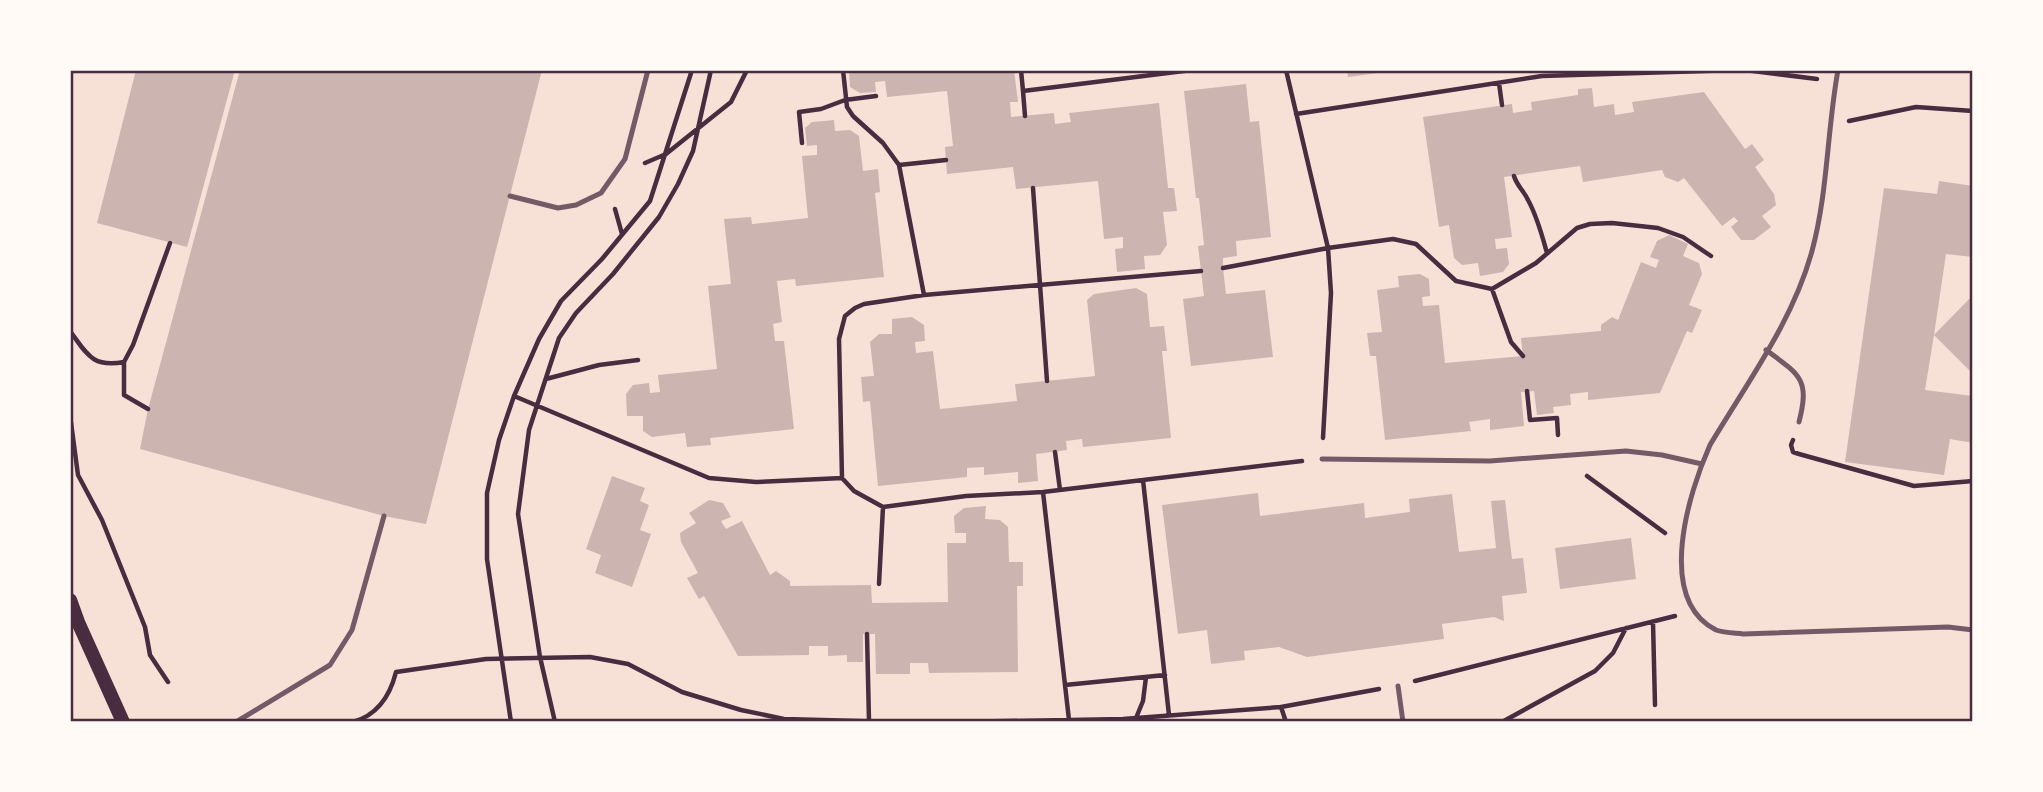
<svg xmlns="http://www.w3.org/2000/svg" width="2043" height="792" font-family="'Asap Condensed',sans-serif">
<rect width="100%" height="100%" fill="#f7e1d7"/>
<!-- building -->
<path fill="#ccb4b1" d="M136,70H235L187,247L97,223Z
M240,70H542L426,524L384,516L140,449L148,409Z
M849,70H1014L1018,102H1010L1011,117L1054,113L1055,124L1071,122L1069,113L1159,103L1168,188H1174L1177,211L1163,212L1167,245L1160,255L1144,256L1145,269L1117,272L1115,249L1123,248V237L1104,239L1098,181L1016,189L1013,167L947,174L945,147L953,146L947,91L887,97L885,81L875,82L876,92L860,93L850,87Z
M1347,70H1378V73L1348,77Z
M1246,84L1250,122L1259,121L1271,237L1236,241L1237,256L1223,258V268L1226,294L1265,290L1273,357L1191,366L1183,299L1204,296L1198,246L1204,245L1199,198H1196L1184,91Z
M1592,88L1594,107L1614,104L1615,115L1634,112L1632,102L1704,92L1745,149L1752,144L1764,160L1755,167L1774,194L1776,205L1762,216L1771,227L1754,240H1741L1731,227L1738,221L1734,217L1722,226L1684,178L1678,182L1665,177L1662,170L1583,182L1580,166L1504,177L1512,237L1495,239L1496,249L1507,248L1509,264L1503,272L1480,276L1478,263L1462,265L1454,258L1449,225L1439,227L1423,117L1512,104L1513,113L1532,110L1531,102L1578,95V89Z
M834,120L835,131L850,130L859,136L863,171L878,169L880,192L875,193L884,277L796,286L795,279L777,281L782,322L773,324L775,341H784L794,429L710,438L711,445L687,447L685,433L652,437L643,431V416H627L626,394L633,385L649,383L650,393L660,392L658,375L717,369L708,286L731,284L724,219L751,217L752,224L808,218L802,156L817,155V145L807,146L805,128L812,122Z
M1939,181L1973,186V257L1946,254L1934,335L1973,295V374L1934,335L1925,390L1973,396V443L1950,439L1944,475L1845,462L1884,188L1937,194Z
M1669,235L1688,244L1683,256L1699,263L1702,274L1689,305L1702,310L1692,333L1687,331L1660,393L1588,400V392L1570,394L1571,405L1553,407L1554,413L1537,415L1534,391L1521,392L1524,426L1490,430V419L1469,422L1471,431L1385,440L1376,356H1370L1367,333L1382,332L1377,290L1399,287L1398,276L1420,274L1429,279L1430,296L1422,297L1423,306L1439,305L1445,363L1523,356L1521,338L1601,331V325L1612,317L1618,320L1641,262L1656,268L1659,260L1650,257L1657,241Z
M1136,288L1147,294L1150,327L1164,326L1167,351H1162L1171,438L1083,447L1082,439L1066,441L1067,450L1036,454L1038,481L1018,483V472L984,475V467L967,468V477L878,486L870,401L863,402L861,377L874,376L870,342L879,334H892V319L912,317L924,325L925,341L915,342L916,353L933,351L940,409L1017,401L1015,384L1095,376L1087,300L1094,294Z
M612,476L645,488L640,501L649,505L640,530L651,534L632,587L595,573L601,555L586,549Z
M1258,493L1260,516L1364,503L1365,518L1410,512L1409,499L1452,494L1459,552L1496,548L1491,501L1505,500L1512,559L1523,558L1527,593L1502,596L1504,621L1494,617L1442,624L1444,639L1307,657L1279,647L1244,651L1245,660L1211,664L1207,630L1178,634L1162,505Z
M709,500L723,503L731,517L721,521L726,529L742,521L770,575L776,571L790,581V586L871,585L872,603L948,602L947,543H966V533H955L954,516L964,508L986,506L985,519L1000,520L1008,527L1009,562H1023V586H1017L1018,672L929,673L928,663H910V674H876L875,634H863V662H847V655L828,656V646H809V655L738,656L704,596L699,599L687,578L698,573L681,542L680,533L696,523L689,513Z
M1631,538L1636,579L1560,589L1555,548Z"/>
<g fill="none" stroke-linecap="round" stroke-linejoin="round">
<!-- path -->
<path stroke="#4a2c40" stroke-width="4.5" d="M843,70L847,107L853,116L883,143L899,165L924,295
M1021,70L1023,91L1192,70
M1286,70L1328,248L1331,293L1323,438
M1745,70L1817,79
M1499,83L1502,105
M1023,91L1025,116
M1296,114L1542,76L1738,70
M1849,121L1916,107L1973,111
M802,143L799,112L821,109L845,100L876,96
M645,163L666,154L731,102L747,70
M899,165L946,160
M1514,176C1517,186 1524,191 1528,200C1537,216 1542,235 1547,253
M1033,188L1047,381
M615,209L622,234
M1223,268L1328,248L1393,239L1416,244L1456,281L1492,289L1536,263L1577,228L1590,224L1612,223L1658,228L1683,237L1711,256
M1492,289L1511,342L1523,356
M70,331C87,354 92,368 124,362L133,345L170,243
M124,362V395L148,409
M546,379L599,365L638,360
M1527,391L1530,420L1557,418L1558,435
M514,396L709,478L756,482L842,478L854,491L883,507L966,496L1043,492L1302,461
M70,415L78,475L102,520L145,627L150,655L168,682
M1793,440L1791,445L1793,452L1799,454L1914,486L1973,481
M1055,452L1060,490
M1587,476L1665,533
M842,478L839,339L845,316L855,308L864,304L924,295L1201,271
M1143,480L1169,715
M1043,492L1069,720
M879,584L883,507
M1653,622L1655,705
M867,634L869,721
M1415,681L1675,616
M1065,685L1165,675
M1281,707L1286,722
M1136,718L1143,701L1146,677
M353,722C378,715 390,696 396,672L486,659L590,657L628,664L682,692L741,710L784,719L897,722
M511,722L487,559V493L499,440L514,396L539,339L561,301L602,259L650,201L692,70
M555,722L540,657L518,514L529,430L559,338L576,313L613,274L659,217L678,184L693,151L711,70
M952,722L1123,719L1281,707L1379,689
M1502,722L1595,671L1613,653L1626,628"/>
<!-- service -->
<path stroke="#755966" stroke-width="5" d="M1838,70C1827,130 1828,192 1812,251C1793,321 1747,383 1710,445C1689,492 1655,599 1716,630C1724,633 1734,633 1743,634L1948,627L1973,630
M510,196L558,208L576,205L601,193L625,159L648,70
M1766,350C1800,375 1810,379 1799,422
M1322,459L1490,461L1626,451L1662,455L1702,464
M1398,686L1403,722
M236,722L330,665L352,630L384,516"/>
<!-- secondary -->
<path stroke="#4a2c40" stroke-width="14" d="M70,600L78,622L123,722"/>
</g>
<!-- border -->
<rect width="2043" height="792" fill="none" stroke="#fffaf5" stroke-width="144"/>
<rect x="72" y="72" width="1899" height="648" fill="none" stroke="#4a2c40" stroke-width="2.5"/>
</svg>
